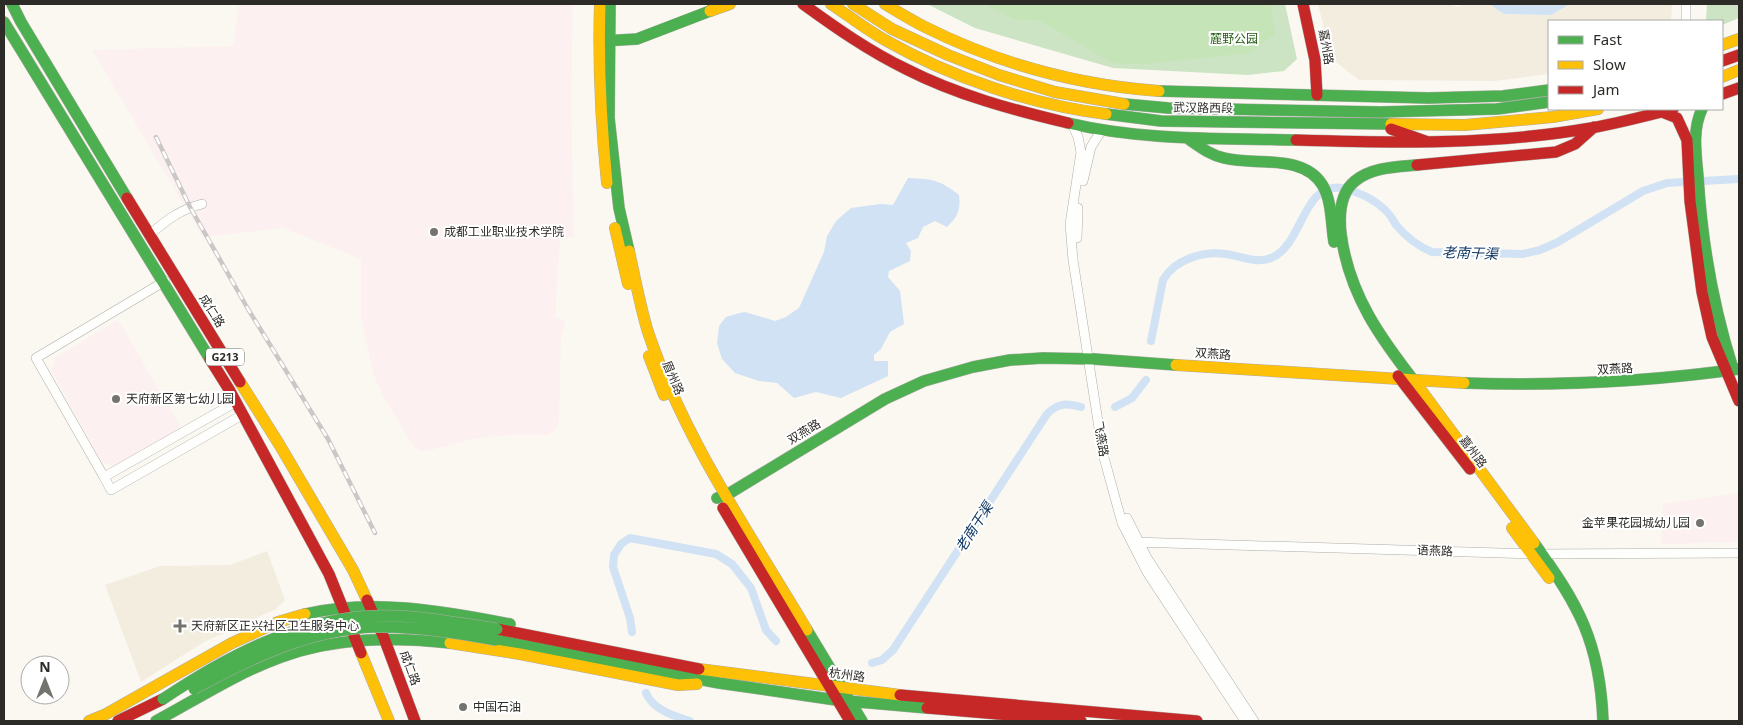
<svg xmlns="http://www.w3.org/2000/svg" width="1743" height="725" font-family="'Noto Sans','Noto Sans SC',sans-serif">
<rect width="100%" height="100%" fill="#faf8f1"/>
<!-- built -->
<path fill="#f2eddf" d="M1318,4H1449L1458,7L1467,4H1490L1499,11L1505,14L1551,15L1570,4H1672L1671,21H1549V74L1495,81L1359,80L1332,59Z
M267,551L285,600L276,609L204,642L141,682L105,585L160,566L230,565Z"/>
<!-- education -->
<path fill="#fcf0f0" d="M239,4H573L571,100L574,237L560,238L555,317L566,322L561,336L559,422L554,431L546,435H508L477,438L422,452L414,447L383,396L373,373L361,317V259L283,228L203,237L92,50L233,46Z
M118,320L182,429L117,467L102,462L51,370L56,357Z
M1739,493V542L1661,544L1663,504Z"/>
<!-- green -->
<path fill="#cde4c4" d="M927,4H1285L1297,59L1284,71L1248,75L1113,68L975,28Z
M1707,4H1739V18L1722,25V21H1706Z"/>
<!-- forest -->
<path fill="#c5e4b8" d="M983,4H1271L1275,35L1249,53L1146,64L1112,63L1039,20H1016Z"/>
<!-- water -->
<path fill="#d1e2f4" d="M1490,4H1570L1551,15L1505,14L1499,11Z
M908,178C933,179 940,180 959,195C961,210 957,217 947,227L935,221L923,227L918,238L906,243L911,251L910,261L889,271L888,277L900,291L904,324L890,332L881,349L874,355V361H888V376L841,398L816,392L794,398L777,383L759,381L735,373L722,359L717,343L719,326L726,317L736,314L745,312L775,321L786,317L799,308L824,252L827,236L836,221L851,208L880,204L893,205Z"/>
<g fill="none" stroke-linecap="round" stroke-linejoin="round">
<!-- canal -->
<path stroke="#d1e2f4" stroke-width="8" d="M1151,341L1163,280C1175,259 1203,251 1226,254C1241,256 1255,264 1271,258C1303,246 1302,182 1342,188C1357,191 1374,199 1385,210C1390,214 1393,220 1396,225C1407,238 1417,246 1432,252L1523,254L1540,250L1558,242L1643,191L1667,183L1739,179
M1115,407L1132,398L1146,380
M632,632L630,618L613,567L614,555L621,544L630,538L716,554L732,564L751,588L766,630L776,641
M872,663L882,660L893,650L1047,414C1058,403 1066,403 1081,407
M646,693C653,710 674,716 690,721"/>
<defs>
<path id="street" d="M1686,21V4
M1072,124L1078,137L1081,152L1070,224L1073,260L1103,454L1122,523L1147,572L1245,721
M1083,181L1091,147L1101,131
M149,235C167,220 179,210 202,204
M1077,238L1078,208
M165,281L36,358L104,477L111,490L242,415
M104,477L236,402
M1127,518L1147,558L1254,721
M1134,542L1531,554L1739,553"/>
<path id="fast" d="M12,4L21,22L127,198
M610,4L609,118L619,208L629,251
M4,22L210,359
M603,41L637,39L710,11L717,4
M1159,91L1428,98L1503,96L1549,90
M1124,104L1168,108L1380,112L1497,109L1549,102
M1702,109C1692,130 1696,154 1698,177C1702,243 1713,306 1733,369
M1106,114L1161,121L1391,124
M1068,123C1144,141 1219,138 1296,140
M1187,138C1199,146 1210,155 1224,158C1255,166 1304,153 1323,186C1332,202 1331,224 1334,242
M1417,165C1397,167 1372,167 1355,181C1340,193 1339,216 1341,234C1349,295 1381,339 1418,386
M1464,383C1556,386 1647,382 1739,369
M717,498L725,496L885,399L924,381L973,367L1010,360L1043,358L1094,359L1176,365
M1534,543C1579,605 1600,643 1603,721
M305,614C372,598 444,611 510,624
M807,630L862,721
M496,640L719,683L836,700L927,708
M156,721C197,699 237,673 281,657C336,637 393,637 450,643"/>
<path id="slow" d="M600,4C598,64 601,123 607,183
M831,4C849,16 867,30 885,40C950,77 1032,105 1106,114
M853,4L892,29L948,55L999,75L1055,92L1124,104
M885,4C898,12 911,20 925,27C999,64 1077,85 1159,91
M710,11L730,4
M1722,45L1739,39
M1722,77L1739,70
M1391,124L1465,125L1553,117L1598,109
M615,228L628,284
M629,251C635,278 640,306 648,332C684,439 750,534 807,630
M649,356L664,395
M1176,365L1464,383
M240,382L279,444L353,570L367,600
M1418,386L1534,543
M1512,528L1549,578
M450,643L520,654L678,685L697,684
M361,653L389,721
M699,669L900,695
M89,721L106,714L232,643L278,622L305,614"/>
<path id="jam" d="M803,4C836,28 869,51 906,69C957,95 1013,110 1068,123
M1303,4L1315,60L1317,95
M1722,61L1739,55
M1722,94L1739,88
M1662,112L1677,118L1687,140L1690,201L1702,292L1712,337L1739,401
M1391,129L1425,141
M1296,140C1394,143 1494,145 1591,128C1619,123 1646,116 1673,109
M1417,165L1556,152L1575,144L1594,127
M127,198L240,382
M210,359L230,391L329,574L361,653
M1398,376L1470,469
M723,508L850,721
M367,600L384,638L415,721
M497,629L699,669
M900,695L1197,721
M927,708L1081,721
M118,721L163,699"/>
</defs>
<!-- street casing -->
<use href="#street" stroke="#aeada8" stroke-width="10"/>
<!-- fast casing -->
<use href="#fast" stroke="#aeada8" stroke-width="12"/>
<!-- slow casing -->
<use href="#slow" stroke="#aeada8" stroke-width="12"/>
<!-- jam casing -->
<use href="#jam" stroke="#aeada8" stroke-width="12"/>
<!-- street -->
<use href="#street" stroke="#fefefd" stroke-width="9"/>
<!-- fast -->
<use href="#fast" stroke="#4caf50" stroke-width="11"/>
<!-- slow -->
<use href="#slow" stroke="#ffc107" stroke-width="11"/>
<!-- jam -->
<use href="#jam" stroke="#c62828" stroke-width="11"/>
<defs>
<path id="rail" d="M156,137L190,207L248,309L328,439L375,533"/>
</defs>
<!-- rail casing -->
<use href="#rail" stroke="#cac8c6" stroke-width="4.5"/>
<!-- rail -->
<use href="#rail" stroke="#fff" stroke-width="2.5" stroke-dasharray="8" stroke-linecap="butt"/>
<defs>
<path id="fast-bridge" d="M194,689C250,658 311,629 375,627C416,626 456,633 496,640
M163,699C226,657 295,620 372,616C414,614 456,623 497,629"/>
</defs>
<!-- fast-bridge casing -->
<use href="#fast-bridge" stroke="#aeada8" stroke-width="12" stroke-linecap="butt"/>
<!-- fast-bridge -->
<use href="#fast-bridge" stroke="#4caf50" stroke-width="11"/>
</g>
<!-- markers -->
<g fill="#75736e" stroke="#fff" stroke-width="2">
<circle cx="434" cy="232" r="5"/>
<circle cx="116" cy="399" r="5"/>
<circle cx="1700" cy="523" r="5"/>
<path d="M177.5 618.5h5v5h5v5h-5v5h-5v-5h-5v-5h5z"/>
<circle cx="463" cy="707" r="5"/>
</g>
<g text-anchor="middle" stroke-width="4" stroke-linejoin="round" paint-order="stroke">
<!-- shield labels -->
<rect fill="#fff" stroke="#6c6b68" stroke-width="1" x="206" y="348.5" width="38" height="17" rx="4"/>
<g font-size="11" font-weight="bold" fill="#2d2b27">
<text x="225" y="361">G213</text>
</g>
<!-- park labels -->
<g font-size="12" fill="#255c13" stroke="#fff">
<text x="1234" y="43">麓野公园</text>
</g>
<!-- street labels -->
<g font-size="12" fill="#2d2b27" stroke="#fff">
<text transform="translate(1326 47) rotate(80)" y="4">嘉州路</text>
<text transform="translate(1203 108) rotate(1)" y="4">武汉路西段</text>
<text transform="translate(212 311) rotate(58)" y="4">成仁路</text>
<text transform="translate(1213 354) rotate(4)" y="4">双燕路</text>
<text transform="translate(1615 369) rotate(-3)" y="4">双燕路</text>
<text transform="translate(673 378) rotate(67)" y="4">眉州路</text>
<text transform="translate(804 432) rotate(-31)" y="4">双燕路</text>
<text transform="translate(1101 439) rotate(80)" y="4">飞燕路</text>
<text transform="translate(1473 452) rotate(53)" y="4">嘉州路</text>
<text transform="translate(1435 551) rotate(2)" y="4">语燕路</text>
<text transform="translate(410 668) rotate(70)" y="4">成仁路</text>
<text transform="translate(847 675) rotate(8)" y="4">杭州路</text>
</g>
<!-- poi labels -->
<g font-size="12" fill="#2d2b27" stroke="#fff" text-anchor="start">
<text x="444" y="236">成都工业职业技术学院</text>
<text x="126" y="403">天府新区第七幼儿园</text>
<text x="1690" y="527" text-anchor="end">金苹果花园城幼儿园</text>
<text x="191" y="630">天府新区正兴社区卫生服务中心</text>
<text x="473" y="711">中国石油</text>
</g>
<!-- water labels -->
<g font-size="14" font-style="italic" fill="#09335f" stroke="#fff">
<text transform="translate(1470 253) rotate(2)" y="5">老南干渠</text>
<text transform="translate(974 527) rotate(-57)" y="5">老南干渠</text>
</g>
</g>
<!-- border -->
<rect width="1743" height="725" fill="none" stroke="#2d2b27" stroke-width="10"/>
<!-- legend -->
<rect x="1548" y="20" width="175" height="90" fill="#ffffff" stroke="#abaaa9"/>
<rect x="1558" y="36" width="25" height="8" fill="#4caf50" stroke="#abaaa9"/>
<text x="1593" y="45" font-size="15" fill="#2d2b27">Fast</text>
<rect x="1558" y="61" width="25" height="8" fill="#ffc107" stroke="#abaaa9"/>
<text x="1593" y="70" font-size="15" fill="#2d2b27">Slow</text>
<rect x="1558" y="86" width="25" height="8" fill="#c62828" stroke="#abaaa9"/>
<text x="1593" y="95" font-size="15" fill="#2d2b27">Jam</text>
<!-- north arrow -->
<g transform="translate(45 680)"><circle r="24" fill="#ffffff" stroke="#abaaa9"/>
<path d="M0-4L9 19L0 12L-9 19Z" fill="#75736e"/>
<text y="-8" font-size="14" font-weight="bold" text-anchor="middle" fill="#2d2b27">N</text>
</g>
</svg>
